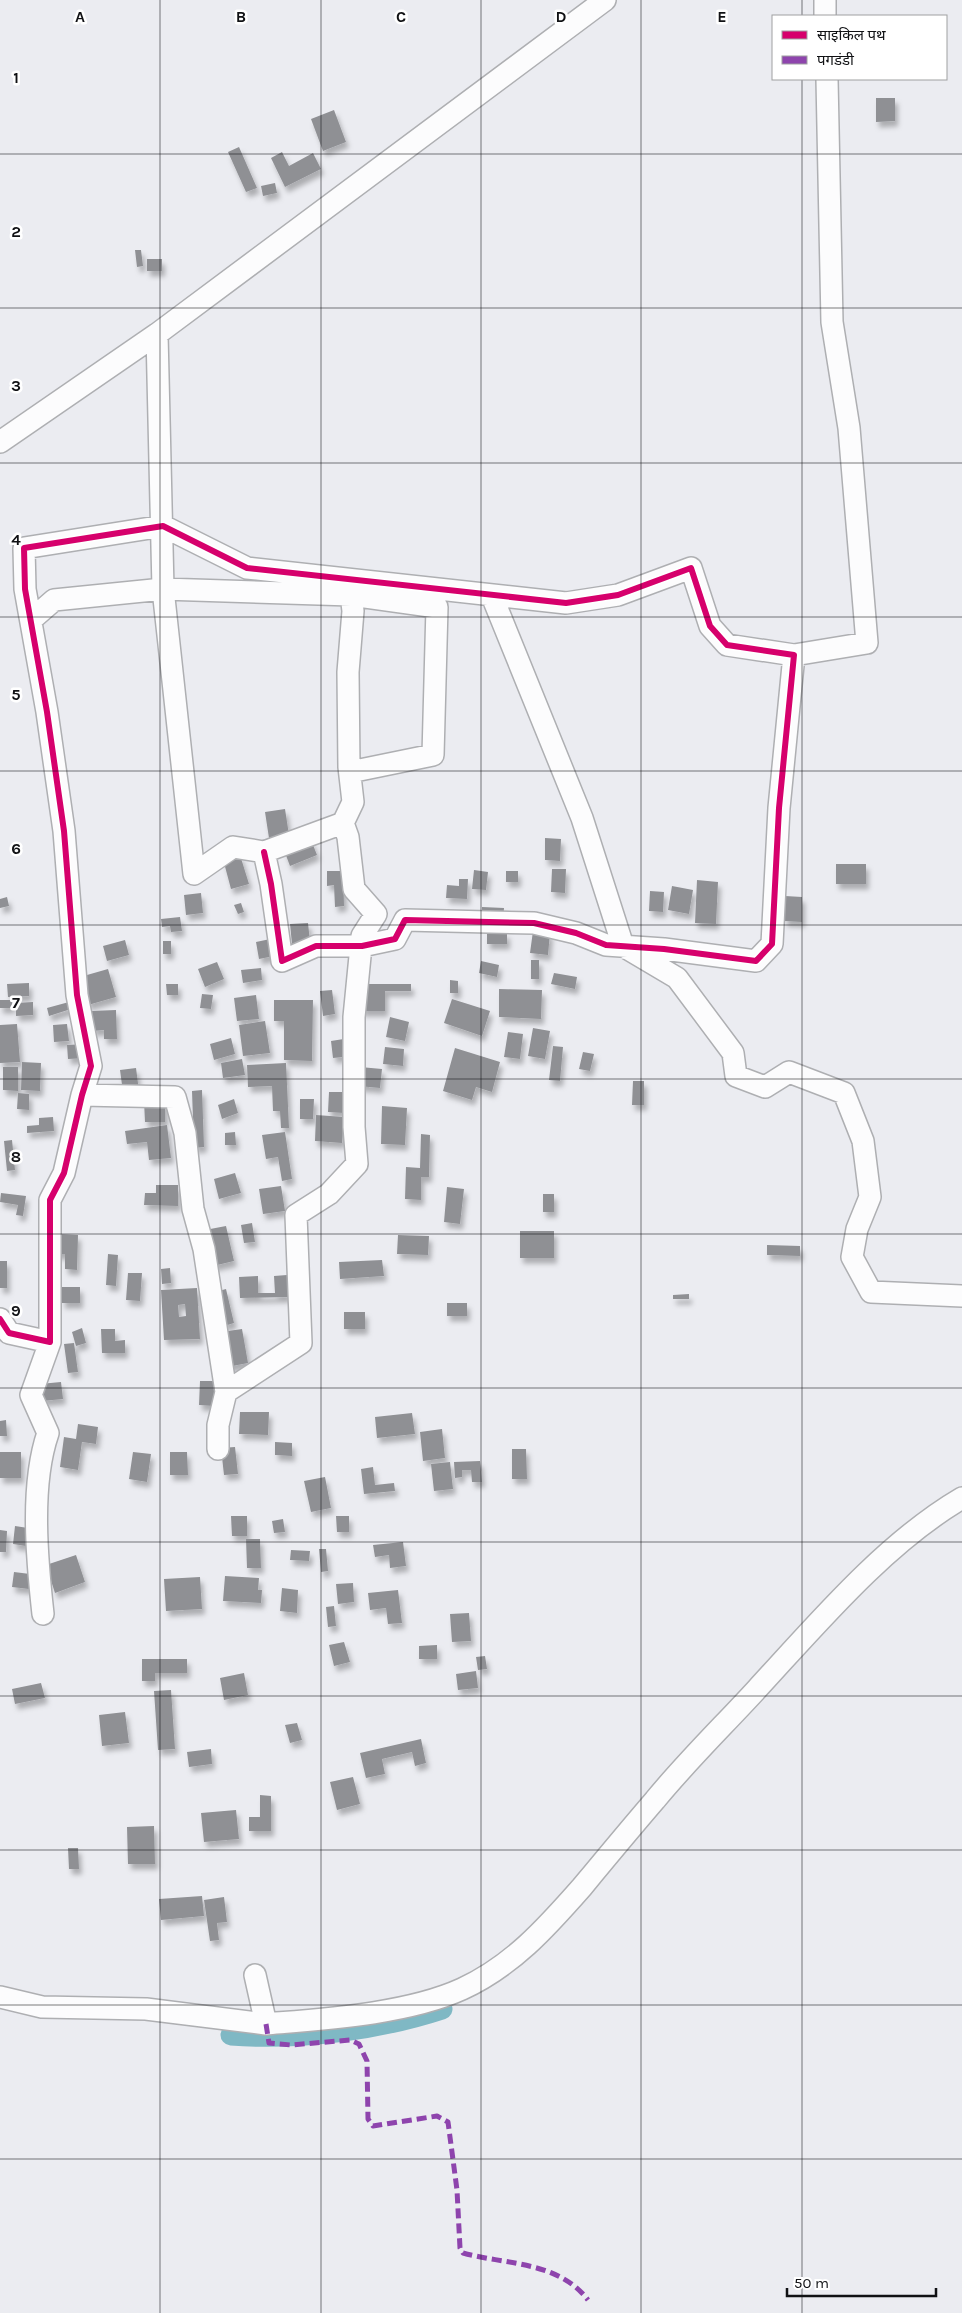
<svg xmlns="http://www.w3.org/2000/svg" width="962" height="2313" font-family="Karla,'Noto Sans Devanagari',sans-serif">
<defs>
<filter id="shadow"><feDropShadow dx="3" dy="5.5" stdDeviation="2.5" flood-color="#0004"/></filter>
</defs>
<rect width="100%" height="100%" fill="#ebecf1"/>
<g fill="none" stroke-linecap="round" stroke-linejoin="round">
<!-- canal -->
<path stroke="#7fb8c4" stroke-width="21" d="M231,2035C299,2040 378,2030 442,2009"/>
</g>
<!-- building -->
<path fill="#8f9094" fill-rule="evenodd" filter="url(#shadow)" d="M876,98H895V121L876,122Z
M334,110L346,142L323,151L311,119Z
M239,147L257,188L246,192L228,152Z
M282,152L289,166L313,153L321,169L285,187L271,158Z
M275,183L277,193L263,196L261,186Z
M135,250H141L143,266L137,267Z
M147,259H162V271H147Z
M285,809L289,835L269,838L265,812Z
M545,838L561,839L560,861L545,860Z
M311,840L317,855L290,866L284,850Z
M240,855L249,884L231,889L223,859Z
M836,864H866V884H836Z
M552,869H566L565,893L551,892Z
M474,870L488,872L486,890L472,889Z
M327,871H343L344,906L335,907L334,885L327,886Z
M506,871H518V882H506Z
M459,879H468L467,899L446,898L447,885L459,886Z
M697,880L718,882L716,924L695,923Z
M672,886L693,890L689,914L668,910Z
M650,891L664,892L663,912L649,911Z
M201,893L203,913L186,915L184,895Z
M785,896L802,897V922L784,921Z
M7,897L9,906L0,908V899Z
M241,903L244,912L238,914L234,905Z
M482,907L504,908L503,920L482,919Z
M180,917L182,931L171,932L170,926L162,927L161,919Z
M308,923L310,942L292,944L290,924Z
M533,931L550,933L548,955L530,953Z
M487,933H507V944H487Z
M275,938L279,955L259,959L256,942Z
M125,940L129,955L107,961L103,946Z
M163,941H171V954H163Z
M531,960H539V979H531Z
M481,961L499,965L497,977L479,973Z
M217,962L224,979L205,987L198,969Z
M261,968L262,980L243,983L241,970Z
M108,969L116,997L88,1005L80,977Z
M554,973L577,977L575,989L551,984Z
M450,980L458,981V993H450Z
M29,983V996L8,997L7,984Z
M166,984H178V995H167Z
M361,984H411V991H385V1011H361Z
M499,989L542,990L541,1019L499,1017Z
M332,990L335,1014L323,1016L320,991Z
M202,994L213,995L211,1009L200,1008Z
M256,995L259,1019L237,1021L234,998Z
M452,999L490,1011L482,1036L444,1023Z
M0,1000H12V1008H0Z
M274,1000H313L312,1061L284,1060V1021H274Z
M33,1002V1015L16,1016V1003Z
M69,1002L71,1009L49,1016L47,1008Z
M116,1010L117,1039H104V1030L92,1031L91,1011Z
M390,1017L409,1022L405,1041L386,1037Z
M265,1021L270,1053L243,1056L239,1025Z
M17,1024L20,1062L0,1063V1025Z
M67,1024L69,1041L54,1042L53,1025Z
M533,1028L550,1031L545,1059L528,1056Z
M508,1032L523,1034L520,1059L504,1057Z
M231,1038L235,1054L214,1060L210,1044Z
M350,1038L352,1056L333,1058L331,1041Z
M85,1044L86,1058L68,1059L67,1045Z
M553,1046L563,1047L560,1081L549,1080Z
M385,1047L404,1049L403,1066L383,1064Z
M455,1048L500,1062L492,1092L476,1087L472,1100L443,1091Z
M583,1052L594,1054L590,1071L579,1069Z
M242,1059L245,1075L223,1078L221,1063Z
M22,1062L41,1063L40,1091L21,1090Z
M286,1063L289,1128H281L280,1111H273L272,1086L248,1087L247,1065Z
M3,1067H18V1091L3,1090Z
M360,1067L382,1069L380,1088L358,1086Z
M136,1068L139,1091L123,1092L120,1070Z
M633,1081H644V1105H632Z
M202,1090L204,1147L194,1148L192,1091Z
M329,1092H345L344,1113L328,1112Z
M18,1093L29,1094V1110L17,1109Z
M234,1099L238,1113L222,1119L218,1105Z
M300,1099H314L313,1119H300Z
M144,1101H165V1122H145Z
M382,1106L407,1108L405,1145L381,1144Z
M316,1115L344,1117L342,1143L315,1141Z
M53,1117L54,1131L27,1133V1126L39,1125V1118Z
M167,1125L171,1158L149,1160L147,1142L127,1144L125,1131Z
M235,1132L236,1145H225V1133Z
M285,1132L292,1179L282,1181L278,1157L266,1159L262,1135Z
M421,1134L430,1135L429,1177H421V1200L405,1199L406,1167L420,1168Z
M12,1140L15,1170L7,1171L4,1141Z
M235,1173L241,1193L219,1199L214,1179Z
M156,1185H178V1206L144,1205L145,1193H156Z
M281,1186L285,1211L263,1214L259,1189Z
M447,1187L464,1189L460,1224L444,1222Z
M1,1193L26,1196L23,1216L16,1215L18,1205L0,1202Z
M543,1194H554V1212H543Z
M252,1223L255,1242L244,1243L241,1225Z
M226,1226L234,1261L213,1266L205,1230Z
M520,1231H554V1258H520Z
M54,1234L78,1235L77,1270L65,1269V1254H54Z
M398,1235L429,1236L428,1255L397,1254Z
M767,1245L800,1246V1256L767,1255Z
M108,1254L118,1255L116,1286L106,1285Z
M382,1260L384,1276L340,1279L339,1262Z
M0,1261H7V1288H0Z
M170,1268L171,1283L162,1284L161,1269Z
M128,1273H142L140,1301L126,1300Z
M287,1275L288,1297L240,1298L239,1277L258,1276V1293H275L274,1276Z
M62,1287H80V1303H62Z
M197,1288L200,1339L164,1340L161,1290ZM185,1304L186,1316L179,1317L178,1305Z
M226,1289L234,1323L224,1326L215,1292Z
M689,1294V1299H673V1295Z
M447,1303H467V1316H447Z
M344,1312H365V1329H344Z
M82,1328L86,1343L76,1346L72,1332Z
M101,1329H115V1341L125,1340V1353H102Z
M242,1329L248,1363L227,1367L221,1332Z
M74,1343L78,1372L68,1373L64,1344Z
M200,1381H214V1406L199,1405Z
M61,1382L63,1399L42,1401L40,1384Z
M240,1412H269L268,1435L239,1434Z
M412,1413L415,1434L377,1438L375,1417Z
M6,1420L7,1436H0V1421Z
M78,1424L98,1427L96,1444L82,1442L78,1470L60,1467L64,1437L76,1439Z
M442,1429L445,1458L423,1461L420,1432Z
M275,1442L292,1443V1456L275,1455Z
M235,1447L238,1474L224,1475L221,1448Z
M512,1449H526L527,1479H512Z
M0,1452H21V1478H0Z
M133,1452L151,1454L147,1482L129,1479Z
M170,1452H187L188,1475H170Z
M480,1461L482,1482H472L471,1470H462V1477L455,1478L454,1462Z
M450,1462L453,1489L434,1491L431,1464Z
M373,1467L375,1485L394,1483L395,1491L364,1494L361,1469Z
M325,1477L331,1508L311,1512L304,1481Z
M231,1516H247V1536H232Z
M336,1516H349V1532H337Z
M283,1519L285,1532L274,1533L272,1521Z
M15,1526L28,1528L26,1546L13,1544Z
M0,1530L7,1531L6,1552H0Z
M246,1539H260L261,1568H247Z
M403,1542L406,1566L390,1568L389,1555L375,1557L373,1545Z
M319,1549H326L328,1571L321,1572Z
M291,1550L310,1551L309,1561L290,1560Z
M76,1555L85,1582L55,1593L46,1565Z
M14,1572L30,1574L29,1589L12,1587Z
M225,1576L259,1578L258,1590H262L261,1603L223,1601Z
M200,1577L202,1609L166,1611L164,1579Z
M353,1583L354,1602L338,1604L336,1584Z
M282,1588L298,1590L297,1613L280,1611Z
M398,1590L402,1623L388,1624L386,1608L370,1610L368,1593Z
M334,1606L336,1626L328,1627L326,1607Z
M469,1613L471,1641L452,1642L450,1614Z
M344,1642L350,1662L334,1666L329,1645Z
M437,1645V1659H419V1646Z
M485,1656L487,1669L478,1670L476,1657Z
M142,1659H187V1673H155V1681H142Z
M476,1671L478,1688L458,1690L456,1674Z
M244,1673L248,1695L224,1700L220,1678Z
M41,1683L45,1698L15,1704L12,1689Z
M171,1690L175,1749L158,1750L154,1691Z
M125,1712L129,1743L102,1746L99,1715Z
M297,1723L302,1740L290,1743L285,1725Z
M421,1739L426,1763L415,1766L412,1752L382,1759L385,1774L366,1778L360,1753Z
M211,1749L212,1764L189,1767L187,1752Z
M353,1777L360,1804L337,1810L330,1782Z
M260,1795L271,1796V1831H249V1817H260Z
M236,1810L239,1839L204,1842L201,1813Z
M154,1826L155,1864H128L127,1827Z
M68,1848H78L79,1869H69Z
M202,1896L204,1916L161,1920L159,1899Z
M224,1897L227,1922L217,1923L219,1940L210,1941L204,1900Z"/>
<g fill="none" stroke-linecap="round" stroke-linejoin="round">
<defs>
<path id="minor" d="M825,0V16
M0,442L157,334L605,0
M492,596L582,818L623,946L677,978L733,1053L736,1076L765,1087L789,1072L844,1093L863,1141L870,1197L857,1229L852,1257L871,1292L962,1296
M31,620L54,600L163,589L194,874L233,847L264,852L343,823L353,802L349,767L348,672L353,611L351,595L163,589L157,334
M794,655L867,643L849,428L832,322L827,79
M350,772L433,755L437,607L351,595
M82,1095L175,1097L185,1133L193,1209L204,1249L226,1392L301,1343L296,1215L329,1194L357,1164L354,1127V1017L362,936L376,914L354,889L348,837L343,823
M0,1319L9,1333L50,1342V1200L64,1173L82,1095L91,1066L77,995L64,831L47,712L25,589L24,548L163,526L247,568L566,603L618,595L691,568L710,626L727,645L794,655L779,808L772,944L756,961L664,949L606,945L576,933L534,923L405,920L395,939L362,946H316L282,961L271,884L264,852
M218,1449V1425L226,1392
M43,1614C37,1560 30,1485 48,1433L31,1395L50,1342
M0,1997L42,2007L146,2009L266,2024L255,1975
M266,2024C325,2019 407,2014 462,1989C512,1966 546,1928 582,1887C606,1858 630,1829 655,1800C687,1761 723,1726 757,1689C817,1624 885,1543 962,1498"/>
</defs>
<!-- minor casing -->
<use href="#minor" stroke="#aeafb2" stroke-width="24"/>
<!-- minor -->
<use href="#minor" stroke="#fcfcfd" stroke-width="21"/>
<!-- quiet -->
<path stroke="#8e44ad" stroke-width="5" stroke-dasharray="10 5" stroke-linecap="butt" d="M266,2024L269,2043L291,2045L350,2040L359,2044L367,2061L368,2119L373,2126L437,2116L448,2122L457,2190L460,2248L463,2253C507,2265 558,2261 588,2300"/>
<defs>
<path id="cycleway" d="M0,1319L9,1333L50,1342V1200L64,1173L82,1095L91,1066L77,995L64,831L47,712L25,589L24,548L163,526L247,568L566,603L618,595L691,568L710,626L727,645L794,655L779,808L772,944L756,961L664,949L606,945L576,933L534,923L405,920L395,939L362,946H316L282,961L271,884L264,852"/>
</defs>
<!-- cycleway casing -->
<use href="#cycleway" stroke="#fff" stroke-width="9"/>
<!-- cycleway -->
<use href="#cycleway" stroke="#d6006c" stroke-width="6"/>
</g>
<!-- grid -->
<path fill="none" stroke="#101114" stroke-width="1" stroke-opacity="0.55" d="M160,0V2313M321,0V2313M481,0V2313M641,0V2313M802,0V16M802,79V2313M0,154H962M0,308H962M0,463H962M0,617H962M0,771H962M0,925H962M0,1079H962M0,1234H962M0,1388H962M0,1542H962M0,1696H962M0,1850H962M0,2005H962M0,2159H962"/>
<g font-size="16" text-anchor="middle" font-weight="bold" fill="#101114" stroke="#fff" stroke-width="5" stroke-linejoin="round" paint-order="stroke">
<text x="80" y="22">A</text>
<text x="241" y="22">B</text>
<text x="401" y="22">C</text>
<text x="561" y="22">D</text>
<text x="722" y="22">E</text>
<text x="16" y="83">1</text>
<text x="16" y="237">2</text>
<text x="16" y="391">3</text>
<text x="16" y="545">4</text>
<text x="16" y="700">5</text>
<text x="16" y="854">6</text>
<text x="16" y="1008">7</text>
<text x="16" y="1162">8</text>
<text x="16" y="1316">9</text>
</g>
<!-- legend -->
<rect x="772" y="15" width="175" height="65" fill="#ffffff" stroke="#9fa0a1"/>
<rect x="782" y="31" width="25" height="8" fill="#d6006c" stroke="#9fa0a1"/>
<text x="817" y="40" font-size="15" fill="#101114">साइकिल पथ</text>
<rect x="782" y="56" width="25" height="8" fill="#8e44ad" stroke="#9fa0a1"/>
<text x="817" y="65" font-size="15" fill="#101114">पगडंडी</text>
<!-- scale -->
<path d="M787 2288v8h149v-8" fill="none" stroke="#101114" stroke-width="2.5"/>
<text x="794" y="2288" font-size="15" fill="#101114" stroke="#ffffff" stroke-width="4" paint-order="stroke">50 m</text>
</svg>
